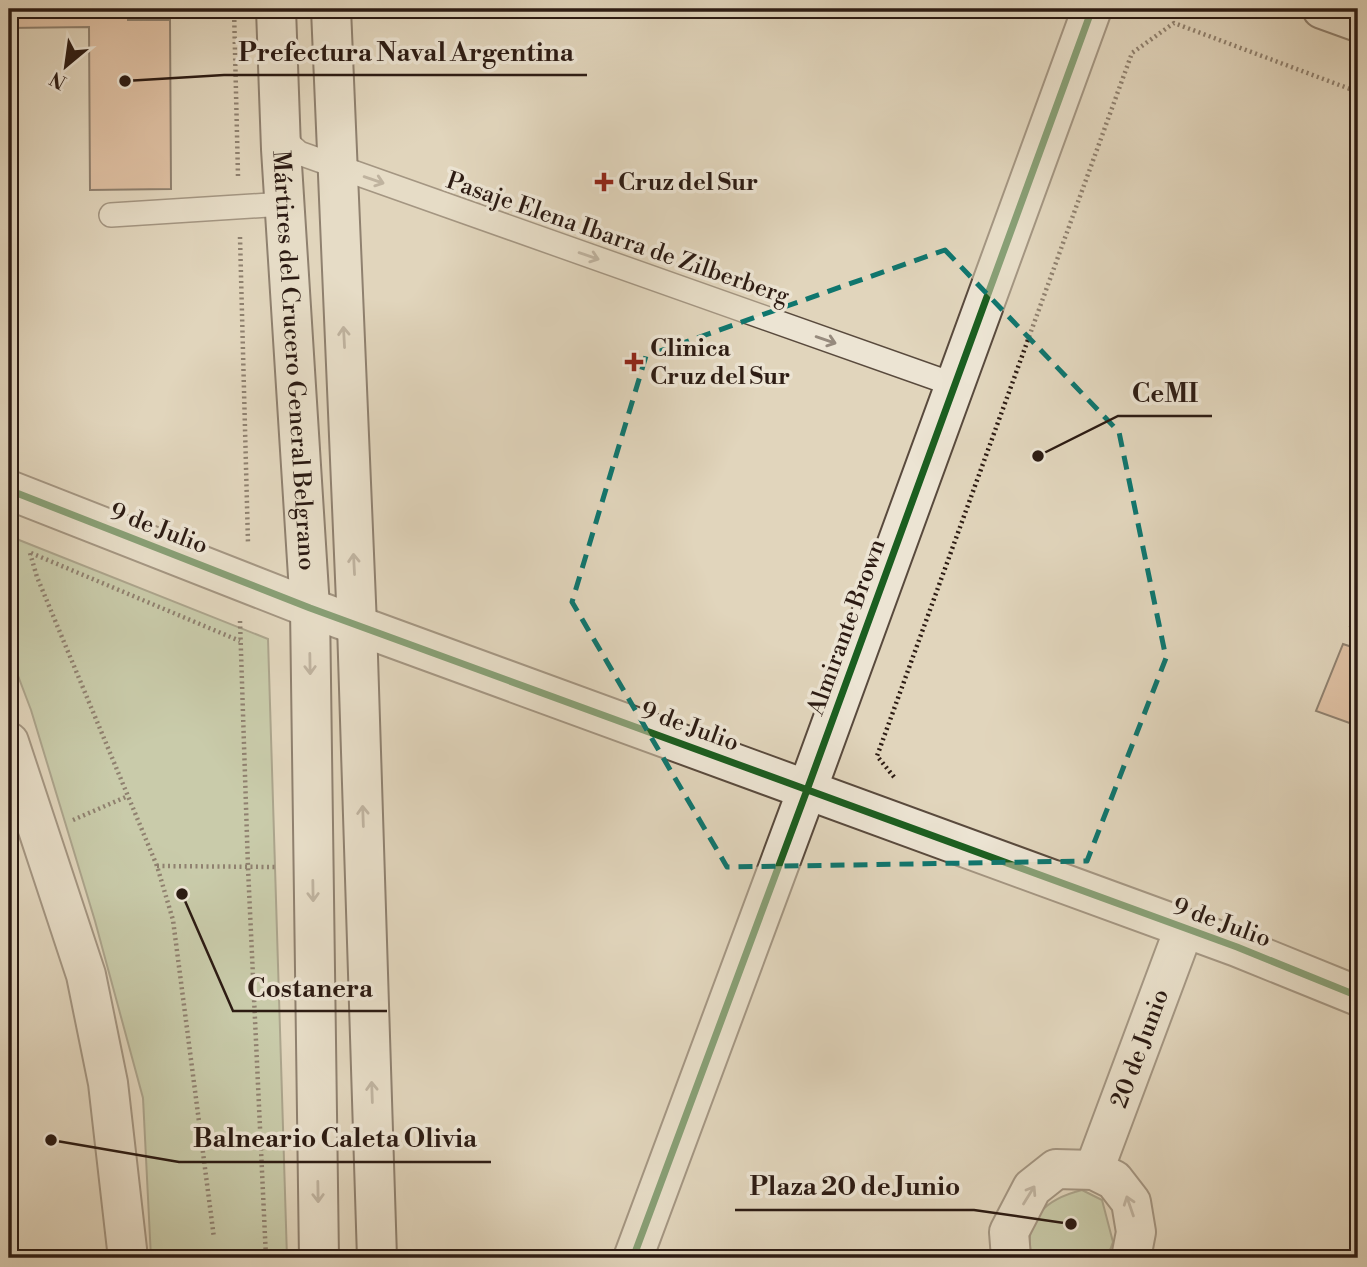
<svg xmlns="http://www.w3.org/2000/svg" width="1367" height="1267" font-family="'Libre Bodoni',serif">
<rect width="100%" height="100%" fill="#e1d5bc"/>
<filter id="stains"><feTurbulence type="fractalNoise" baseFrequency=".00286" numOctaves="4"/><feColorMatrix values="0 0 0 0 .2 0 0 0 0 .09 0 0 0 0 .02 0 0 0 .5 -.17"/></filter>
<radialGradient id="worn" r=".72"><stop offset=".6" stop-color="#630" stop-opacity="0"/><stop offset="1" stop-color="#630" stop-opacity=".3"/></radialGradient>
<!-- green -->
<path fill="#acbe96" stroke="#6c6c54" stroke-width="2" d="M9,536L268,639L287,1258H151L143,1098L95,921L31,710L9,652Z
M1082,1190L1102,1200L1113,1242L1107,1258H1032C1022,1219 1046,1199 1082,1190Z"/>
<!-- building -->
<path fill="#deab8b" stroke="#2c1b13" stroke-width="2" d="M9,9H128V20H170L171,189L90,190L89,27L9,28Z
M1358,605V628L1350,626Z
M1343,644L1358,649V726L1316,711Z"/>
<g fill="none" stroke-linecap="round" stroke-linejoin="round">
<defs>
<path id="lane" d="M284,131L290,145L299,153L955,385
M111,215L284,204"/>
<g id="street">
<path d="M9,490L310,608L1237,947L1358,996"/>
<path d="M9,742L86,975L108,1083L128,1258"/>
<path id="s1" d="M1094,1170L1184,929"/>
<path d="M633,1258L807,790L1092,9"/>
<path d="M1011,1258L1009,1232L1032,1188L1056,1169L1094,1170L1114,1180L1131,1202L1136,1232L1131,1258"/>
</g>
<g id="secondary">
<path id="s2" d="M276,9L281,149L310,608L319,1258"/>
<path d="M331,9L357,625L377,1258"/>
<path d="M1322,9L1358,22"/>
</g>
</defs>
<!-- lane casing -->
<use href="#lane" stroke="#594a3d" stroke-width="26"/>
<!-- street casing -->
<use href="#street" stroke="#594a3d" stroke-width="42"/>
<!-- secondary casing -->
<use href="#secondary" stroke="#2c1b13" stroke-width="42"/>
<!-- path -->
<path stroke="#2c1b13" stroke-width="4.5" stroke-dasharray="2 3.5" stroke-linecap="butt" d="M234,9L238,176
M240,237L248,543
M30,553L37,577L157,866L173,920L214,1238
M31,553L240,641
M240,621L248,868L266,1258
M894,777L877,756L1132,53L1174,23L1358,92
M73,820L128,796
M157,866L275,867"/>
<!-- lane -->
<use href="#lane" stroke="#ece4d3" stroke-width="23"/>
<!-- street -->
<use href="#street" stroke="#ece4d3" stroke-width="38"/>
<!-- secondary -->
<use href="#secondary" stroke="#ece4d3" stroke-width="38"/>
<defs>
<path id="cycleway" d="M9,490L310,608L1237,947L1358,996
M633,1258L807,790L1092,9"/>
</defs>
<!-- cycleway casing -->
<use href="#cycleway" stroke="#ece4d3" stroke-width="11"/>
<!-- cycleway -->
<use href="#cycleway" stroke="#1b5e20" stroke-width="7"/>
</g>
<!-- one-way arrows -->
<defs><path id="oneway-shaft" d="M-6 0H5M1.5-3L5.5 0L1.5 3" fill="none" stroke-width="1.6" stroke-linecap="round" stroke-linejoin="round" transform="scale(1.75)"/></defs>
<g stroke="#968a7d">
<use href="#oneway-shaft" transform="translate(374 180) rotate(19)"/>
<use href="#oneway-shaft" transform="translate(589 256) rotate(19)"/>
<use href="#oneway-shaft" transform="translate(344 337) rotate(-93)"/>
<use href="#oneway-shaft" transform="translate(826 340) rotate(19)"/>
<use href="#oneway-shaft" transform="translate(354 564) rotate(-93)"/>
<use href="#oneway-shaft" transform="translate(310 664) rotate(89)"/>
<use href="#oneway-shaft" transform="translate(363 816) rotate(-92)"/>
<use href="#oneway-shaft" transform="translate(313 891) rotate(89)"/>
<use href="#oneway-shaft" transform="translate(372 1092) rotate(-92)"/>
<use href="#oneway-shaft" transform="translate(318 1192) rotate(89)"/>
<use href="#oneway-shaft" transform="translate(1029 1195) rotate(-58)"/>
<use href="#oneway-shaft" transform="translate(1130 1206) rotate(-109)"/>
</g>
<!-- marked area -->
<path d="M0 0H1367V1267H0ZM945,250L1119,432L1166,658L1087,861L727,867L572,602L646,356Z" fill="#e1d5bc" fill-opacity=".55" fill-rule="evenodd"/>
<path fill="none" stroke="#0f766e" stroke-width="5" stroke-dasharray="14 9" stroke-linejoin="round" d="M945,250L1119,432L1166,658L1087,861L727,867L572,602L646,356Z"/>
<!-- markers -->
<g fill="#8f2418" stroke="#ece4d3" stroke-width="2.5">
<path d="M600.5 171.5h7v7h7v7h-7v7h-7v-7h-7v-7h7z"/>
<path d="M630.5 351.5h7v7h7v7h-7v7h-7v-7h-7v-7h7z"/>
</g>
<g text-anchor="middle" stroke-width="7" stroke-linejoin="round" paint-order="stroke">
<!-- poi labels -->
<g font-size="24" font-weight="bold" fill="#2c1b13" stroke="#ece4d3" text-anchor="start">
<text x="618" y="190">Cruz del Sur</text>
<text x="650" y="356">Clinica<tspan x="650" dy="28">Cruz del Sur</tspan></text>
</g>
<!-- street labels -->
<g font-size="24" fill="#2c1b13" stroke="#ece4d3">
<text transform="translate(618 238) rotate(19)" y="8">Pasaje Elena Ibarra de Zilberberg</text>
<text dy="8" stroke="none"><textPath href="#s2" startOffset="352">Mártires del Crucero General Belgrano</textPath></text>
<text transform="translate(159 528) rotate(21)" y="8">9 de Julio</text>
<text transform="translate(846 627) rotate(-70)" y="8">Almirante Brown</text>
<text transform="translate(690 726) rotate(20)" y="8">9 de Julio</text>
<text transform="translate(1222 922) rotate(20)" y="8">9 de Julio</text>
<text dy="8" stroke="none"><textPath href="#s1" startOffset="130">20 de Junio</textPath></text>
</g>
</g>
<!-- callouts -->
<path fill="none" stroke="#2c1b13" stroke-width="2.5" d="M125 81L224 75H587M1038 456L1118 416H1212M182 894L233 1011H387M51 1140L179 1162H491M1071 1224L974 1210H735"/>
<g fill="#2c1b13" stroke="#ece4d3" stroke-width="2.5">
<circle cx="125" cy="81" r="7"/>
<circle cx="1038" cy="456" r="7"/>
<circle cx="182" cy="894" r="7"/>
<circle cx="51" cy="1140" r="7"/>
<circle cx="1071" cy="1224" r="7"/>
</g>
<g font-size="26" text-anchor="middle" font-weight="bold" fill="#2c1b13" stroke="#ece4d3" stroke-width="7" stroke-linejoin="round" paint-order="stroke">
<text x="406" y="61">Prefectura Naval Argentina</text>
<text x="1165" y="402">CeMI</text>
<text x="310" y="997">Costanera</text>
<text x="335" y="1147">Balneario Caleta Olivia</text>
<text x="855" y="1195">Plaza 20 de Junio</text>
</g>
<!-- margin -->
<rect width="1367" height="1267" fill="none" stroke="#e1d5bc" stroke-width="35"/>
<rect x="10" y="10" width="1346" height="1246" fill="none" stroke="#2c1b13" stroke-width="3.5"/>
<rect x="18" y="18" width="1332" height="1232" fill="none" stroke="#2c1b13" stroke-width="2"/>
<!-- north arrow -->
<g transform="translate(66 66) rotate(209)" stroke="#ece4d3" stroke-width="5" paint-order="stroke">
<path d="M0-5L12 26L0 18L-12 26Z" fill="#2c1b13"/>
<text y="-10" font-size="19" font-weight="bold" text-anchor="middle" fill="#2c1b13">N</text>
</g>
<rect width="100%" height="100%" filter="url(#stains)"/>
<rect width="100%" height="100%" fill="url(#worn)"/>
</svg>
